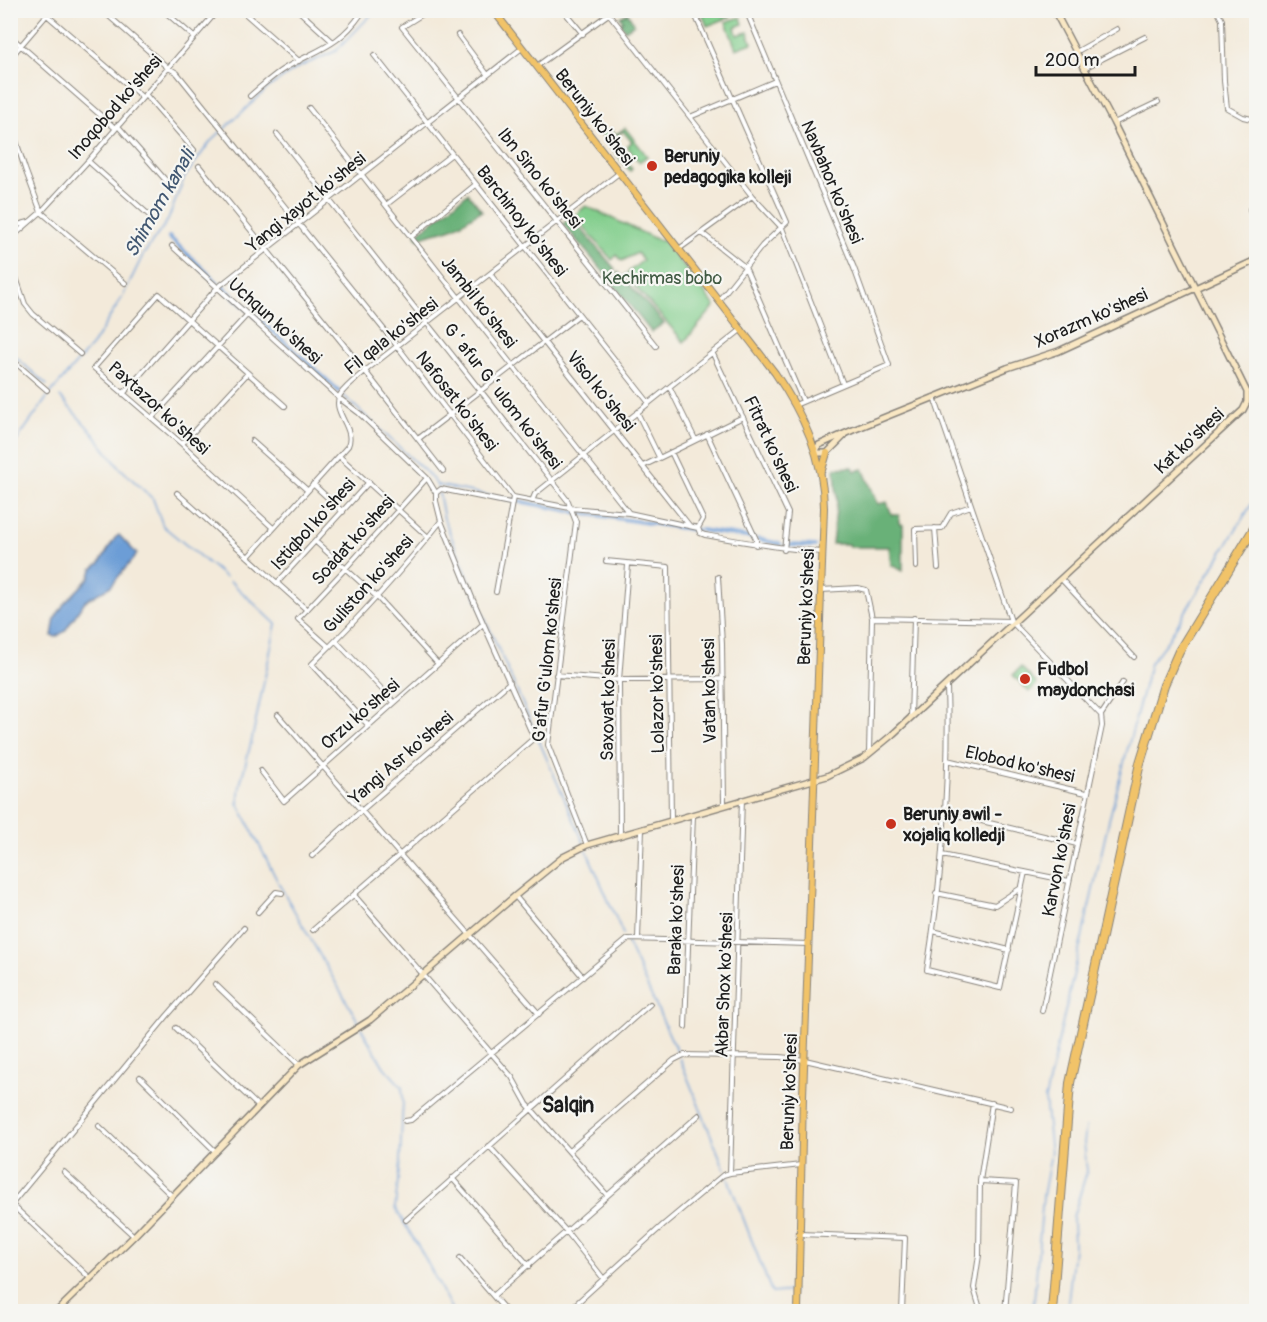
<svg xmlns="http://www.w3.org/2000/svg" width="1267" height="1322" font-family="Pangolin,sans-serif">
<rect width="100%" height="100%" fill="#f6f6f2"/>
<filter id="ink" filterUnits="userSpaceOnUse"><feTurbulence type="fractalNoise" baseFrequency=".0167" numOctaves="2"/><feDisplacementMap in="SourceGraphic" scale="12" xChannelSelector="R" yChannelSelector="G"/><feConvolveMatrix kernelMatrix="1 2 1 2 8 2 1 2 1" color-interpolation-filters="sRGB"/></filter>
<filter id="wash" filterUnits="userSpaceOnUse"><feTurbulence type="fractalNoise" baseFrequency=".008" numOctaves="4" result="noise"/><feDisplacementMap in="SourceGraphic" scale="24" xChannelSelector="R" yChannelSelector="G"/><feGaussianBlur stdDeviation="1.35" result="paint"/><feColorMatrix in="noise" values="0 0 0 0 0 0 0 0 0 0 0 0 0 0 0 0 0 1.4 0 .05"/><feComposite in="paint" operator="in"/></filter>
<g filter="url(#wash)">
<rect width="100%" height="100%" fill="#f3eada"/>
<!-- green -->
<path fill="#82ce8c" stroke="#4f7554" stroke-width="1.5" d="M701,11H717L718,13L728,11L730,17L707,26Z
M741,17L743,24L735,27L737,35L748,32L752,43L736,49L726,22Z
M625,128L647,156L639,162L627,146L632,142L623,131L611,141L632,169L630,171L602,135L610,129L615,135Z
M586,206L660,241L663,240L715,306L684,342L625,275L643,260L637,253L622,261L617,255L612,260L574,216Z
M1021,667L1037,684L1029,692L1013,675Z"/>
<!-- forest -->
<path fill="#69b178" stroke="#42664a" stroke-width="1.5" d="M628,13L634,24L625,30L620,23L623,21L620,17Z
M468,193L482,211C471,215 463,224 452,228C440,233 429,232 418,239L416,235Z
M571,217L615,269L607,276L563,224Z
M618,272L664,323L651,332L610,280Z
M853,467L855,471L863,469L878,504L887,502L892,515H899L900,523L903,525V571L891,565L889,547H849L848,544H832L837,501L835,468Z"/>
<!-- water -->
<path fill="#6c9dd6" stroke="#445c79" stroke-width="1.5" d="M119,535L137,554L111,586L85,601L65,631L56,637L52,636L55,618L64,604L90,577L92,569L100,563L115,538Z"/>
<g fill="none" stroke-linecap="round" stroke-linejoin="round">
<!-- stream -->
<path stroke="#6c9dd6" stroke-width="1.5" d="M10,352L47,385
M343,395L428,474L437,485L438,489
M60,397L92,432L119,467L153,499L163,526L225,577
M10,450L49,395L93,344L123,296L143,255L168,220L184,178L210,142L270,86L299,67L336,51L371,15L373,10
M438,485L510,500
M439,493L444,519L487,623L584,843
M230,581L276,624L252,739L240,785L238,803L280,886L359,1023
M586,849L623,934
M626,940L678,1054
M361,1028L384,1067L402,1087L403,1100L400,1161L395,1208L424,1256L453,1312
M680,1059L725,1170
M1051,1154L1045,1099L1109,820L1150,663L1168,640L1256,497
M727,1176L772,1293L793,1291L791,1312
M1033,1312L1043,1196L1050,1158
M1067,1312L1074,1248L1073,1217L1087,1171L1084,1143L1086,1127"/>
<!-- canal -->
<path stroke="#6c9dd6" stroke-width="4" d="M169,237L217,282
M221,285L339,391
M513,500L570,511
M574,512L696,530
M701,530L752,538
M758,539L780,544
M786,545L815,546"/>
</g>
</g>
<g filter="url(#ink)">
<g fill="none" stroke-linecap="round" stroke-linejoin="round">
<defs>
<path id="street" d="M41,10L142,97
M102,10L167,67L177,73L398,347L513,497
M163,10L194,37
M241,10L299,61
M298,10L333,42
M429,10L402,27L656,346
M563,10L583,34
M606,10L752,196L782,228L843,384
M693,10L787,222L762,246L719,300
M746,10L854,268L889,365L795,405
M1217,10L1222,20L1224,81L1227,108L1243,117L1256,120
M458,35L487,74
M10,36L115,128
M1076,52L1117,29
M374,55L649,403
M10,58L51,10
M537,66L614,10
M1084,68L1145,37
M145,94L194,150
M250,96C262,86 274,74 287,67C318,49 339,46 361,14L358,10
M309,108L629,513
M690,117L775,81
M10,122L25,169L41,212L125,283
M1114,123L1158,102
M117,125L169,184
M277,134L568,501L576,522L548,745L587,845
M88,161L149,215
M199,166L365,371L443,471
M386,205L452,154
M10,227L29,222
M702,233L745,267L803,401
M411,237L475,185
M10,239L41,212L88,161L218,10
M172,246L339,398L359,413L427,478L436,493V501L441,521L473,600L534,738L313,930
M679,249L752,196
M10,260L25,304L33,314L80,354
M1256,260L1254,227L1250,209L1256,202
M490,274L689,525
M713,354L788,513L784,550
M10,358L47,390
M670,388L695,439
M123,394L217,288L522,48
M934,397L1011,621L1101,715
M637,412L659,457
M152,418L247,315
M707,434L756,539V545
M418,439L579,315
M252,441L307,490
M182,444L248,373
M671,452L703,519L698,528
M339,456L428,537
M643,466L743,417
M313,484L343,512
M177,493L307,610
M436,493L441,489L510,503
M513,497L570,508L629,513L698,528L700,533L705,535C744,542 782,549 822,552
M532,501L535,494L742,329
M273,528L182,444L94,368L159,294L285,406
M935,528L938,568
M316,542L377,597L438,664
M248,557L348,446C356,428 331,412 340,395C346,386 357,378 365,371L619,173
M606,561L668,567L671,820
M916,567L915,529L942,528L951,513L971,506
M718,577L722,644L724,804
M1062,580L1134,657
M277,583L369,482
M821,590L858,588L866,590L872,618L869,753
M496,592L513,497
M872,618L1011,621
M336,641L394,702
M329,647L298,619L345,569L427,478
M556,675L619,680L723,679
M947,686C950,780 942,877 927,970L1000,988L1025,872
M278,715L539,1014
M1101,715L1123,682
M911,717L914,618
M368,725L312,664C358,619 401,572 441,521
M947,760L1086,793
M261,771L284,801L483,624
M944,812L1077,844
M620,835L619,680L628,565
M942,855L1069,881
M312,856L361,811L510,682
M936,893L995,905L1021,888
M354,895L512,1077L527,1104L607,1195
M515,896L583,977
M258,912L276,892L282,893
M933,931L1009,950
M638,938L642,829
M215,984L299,1065
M1042,1011L1102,726L1101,715
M685,1027L693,815
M176,1028L259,1107
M140,1077L216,1152
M405,1121L411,1120L628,939L809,944
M99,1126L172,1196
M489,1146L567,1232L603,1278
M569,1151L674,1060L684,1055L780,1057L805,1060L1011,1108
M64,1172L134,1236
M730,1173L742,799
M452,1178L529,1266
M980,1181L1016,1183L1005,1312
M10,1203L90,1278
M10,1206L167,1016L244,928
M406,1220L650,1004
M800,1234L905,1238L902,1312
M460,1258L507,1312
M493,1296L699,1115
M567,1312L663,1225L723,1175L730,1173L801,1165
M981,1312L974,1288L979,1255L980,1181L992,1103"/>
<path id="secondary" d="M816,451L819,445L853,430L1007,368L1059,351L1256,260
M817,453H827L844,436
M56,1312L134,1236L299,1065L370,1020L515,896L563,857L587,845L827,776L864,758L892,735L1243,410L1247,402V392L1113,122L1054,10"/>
<path id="primary" d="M493,10L775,373C803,414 824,458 824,508L803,1096L798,1312
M822,470L827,453"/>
<path id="highway" d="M1052,1312L1070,1083L1140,763L1164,685L1179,651L1256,525"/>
</defs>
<!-- street casing -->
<use href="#street" stroke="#88837b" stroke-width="6"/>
<!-- secondary casing -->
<use href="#secondary" stroke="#88837b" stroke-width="8"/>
<!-- primary casing -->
<use href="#primary" stroke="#88837b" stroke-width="8"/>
<!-- highway casing -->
<use href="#highway" stroke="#88837b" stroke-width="10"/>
<!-- street -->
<use href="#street" stroke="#fff" stroke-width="4"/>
<!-- secondary -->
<use href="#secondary" stroke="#f9e7c3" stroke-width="5"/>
<!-- primary -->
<use href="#primary" stroke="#f1c369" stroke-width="6"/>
<!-- highway -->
<use href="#highway" stroke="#f1c369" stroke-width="8"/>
</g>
</g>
<!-- markers -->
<g fill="#c8321e" stroke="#f6f6f2" stroke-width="2">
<circle cx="652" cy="166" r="6"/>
<circle cx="1025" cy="679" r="6"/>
<circle cx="891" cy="824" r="6"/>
</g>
<g text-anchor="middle" stroke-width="4.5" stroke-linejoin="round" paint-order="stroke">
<!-- street labels -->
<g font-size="18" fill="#1c1c1c" stroke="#f6f6f2">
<text transform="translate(115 107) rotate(-49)" y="6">Inoqobod ko'shesi</text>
<text transform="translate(595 117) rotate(52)" y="6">Beruniy ko'shesi</text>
<text transform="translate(540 178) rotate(51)" y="6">Ibn Sino ko'shesi</text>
<text transform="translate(832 182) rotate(67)" y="6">Navbahor ko'shesi</text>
<text transform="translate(306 202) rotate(-39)" y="6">Yangi xayot ko'shesi</text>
<text transform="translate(522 221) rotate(52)" y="6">Barchinoy ko'shesi</text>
<text transform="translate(479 302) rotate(52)" y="6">Jambil ko'shesi</text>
<text transform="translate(1091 318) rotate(-24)" y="6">Xorazm ko'shesi</text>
<text transform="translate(275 321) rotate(42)" y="6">Uchqun ko'shesi</text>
<text transform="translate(391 336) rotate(-38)" y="6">Fil qala ko'shesi</text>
<text transform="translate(601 391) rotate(51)" y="6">Visol ko'shesi</text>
<text transform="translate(503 396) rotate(52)" y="6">Gʻafur Gʻulom ko'shesi</text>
<text transform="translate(457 401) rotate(52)" y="6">Nafosat ko'shesi</text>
<text transform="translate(159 408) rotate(42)" y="6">Paxtazor ko'shesi</text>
<text transform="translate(1189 441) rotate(-43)" y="6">Kat ko'shesi</text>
<text transform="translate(771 444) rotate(65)" y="6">Fitrat ko'shesi</text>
<text transform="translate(313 524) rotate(-48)" y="6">Istiqbol ko'shesi</text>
<text transform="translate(353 540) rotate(-48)" y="6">Soadat ko'shesi</text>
<text transform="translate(368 584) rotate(-48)" y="6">Guliston ko'shesi</text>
<text transform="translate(806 607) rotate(-88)" y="6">Beruniy ko'shesi</text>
<text transform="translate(547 660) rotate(-84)" y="6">G'afur G'ulom ko'shesi</text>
<text transform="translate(709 691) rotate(-91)" y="6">Vatan ko'shesi</text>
<text transform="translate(657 694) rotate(-91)" y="6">Lolazor ko'shesi</text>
<text transform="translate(608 700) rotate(-89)" y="6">Saxovat ko'shesi</text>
<text transform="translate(360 714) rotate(-41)" y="6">Orzu ko'shesi</text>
<text transform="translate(401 758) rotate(-41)" y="6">Yangi Asr ko'shesi</text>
<text transform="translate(1020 764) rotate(13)" y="6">Elobod ko'shesi</text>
<text transform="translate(1059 860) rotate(-79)" y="6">Karvon ko'shesi</text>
<text transform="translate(676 920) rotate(-88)" y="6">Baraka ko'shesi</text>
<text transform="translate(724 985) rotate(-88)" y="6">Akbar Shox ko'shesi</text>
<text transform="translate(789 1092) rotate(-88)" y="6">Beruniy ko'shesi</text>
</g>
<!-- poi labels -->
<g font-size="18" font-weight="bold" fill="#1c1c1c" stroke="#f6f6f2" text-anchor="start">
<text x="664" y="162">Beruniy<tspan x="664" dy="21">pedagogika kolleji</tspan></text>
<text x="1037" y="675">Fudbol<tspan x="1037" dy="21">maydonchasi</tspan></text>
<text x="903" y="820">Beruniy awil -<tspan x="903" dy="21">xojaliq kolledji</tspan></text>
</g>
<!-- park labels -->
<g font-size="18" fill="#405a43" stroke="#f6f6f2">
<text x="662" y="284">Kechirmas bobo</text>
</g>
<!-- water labels -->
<g font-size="20" font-style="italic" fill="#405670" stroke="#f6f6f2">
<text transform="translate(159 203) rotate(-60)" y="7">Shimom kanali</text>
</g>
<!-- quarter labels -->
<g font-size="21" font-weight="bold" fill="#1c1c1c" stroke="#f6f6f2">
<text x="568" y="1112">Salqin</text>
</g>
</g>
<!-- margin -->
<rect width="1267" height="1322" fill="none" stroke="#f6f6f2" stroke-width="36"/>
<!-- scale -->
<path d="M1036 66v9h99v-9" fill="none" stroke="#1c1c1c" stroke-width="3"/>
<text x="1045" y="66" font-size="18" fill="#1c1c1c" stroke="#f6f6f2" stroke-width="4.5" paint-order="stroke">200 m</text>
</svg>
